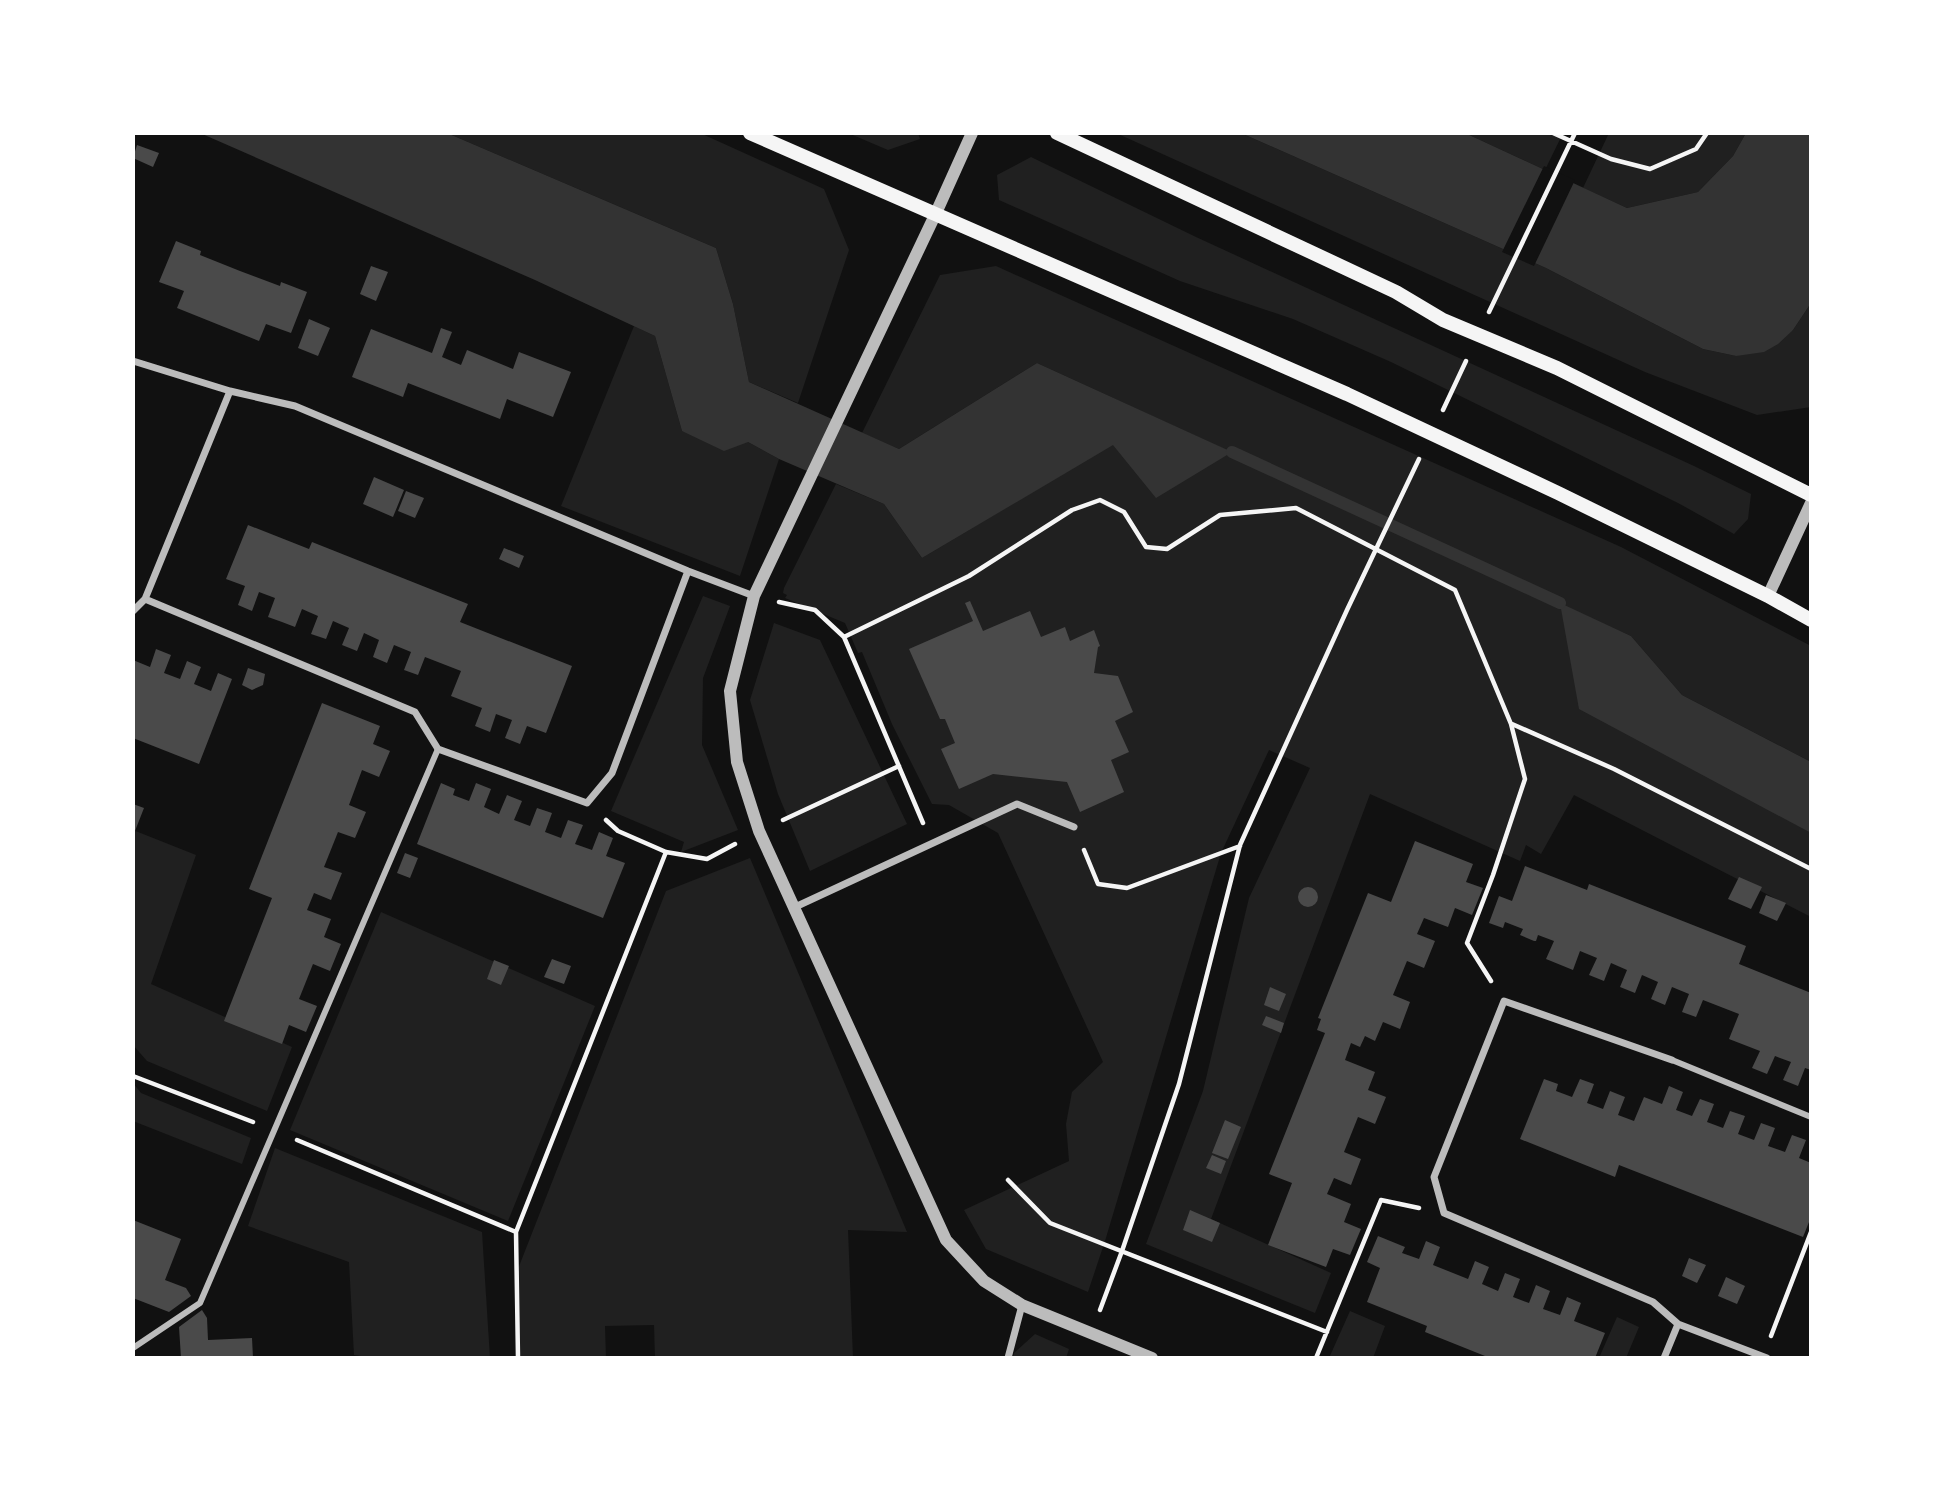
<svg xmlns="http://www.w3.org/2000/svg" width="1944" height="1491" font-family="Bitter,serif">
<rect width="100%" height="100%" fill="#111"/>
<!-- green -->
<path fill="#202020" d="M447,133H700L824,189L849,250L798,403L749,382L733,304L716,248Z
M848,133H918L920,139L888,150Z
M1116,133H1241L1546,268L1703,349L1736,356L1793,330L1811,303V407L1757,415L1645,372Z
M1465,133H1563L1545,170Z
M1609,133H1746L1733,156L1698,192L1627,208L1583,188Z
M1031,157L1196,237L1694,466L1751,494L1748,519L1734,534L1678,503L1391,362L1293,319L1180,281L999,200L997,175Z
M996,266L1621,547L1811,646V762L1682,695L1631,636L1560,604L1771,810L1811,833V917L1574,795L1541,854L1526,845L1520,861L1370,794L1211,1219L1331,1273L1315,1313L1146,1244L1203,1091L1249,898L1310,768L1269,750L1221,853L1105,1241L1088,1292L986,1249L964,1210L1069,1161L1066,1124L1072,1092L1103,1062L998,833L949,805L932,804L892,724L862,652L858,653L845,623L785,598L787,595L783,593L784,588L836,484L884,504L922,558L1113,444L1231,452L1037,363L899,449L862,433L940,275Z
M634,326L655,336L682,431L748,442L779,459L740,576L561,506Z
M703,596L730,606L703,678L702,745L738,830L681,852L684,842L611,811Z
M774,623L820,640L907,824L810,871L778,794L750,700Z
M133,830L196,855L151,984L292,1047L267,1111L147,1061L133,1045Z
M750,858L907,1232L848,1230L853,1358H655L654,1325L605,1326L606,1358H519L516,1274L666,891Z
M381,912L595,1006L508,1221L290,1130Z
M133,1083L141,1093L251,1138L242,1164L133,1121Z
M275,1148L482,1232L490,1358H373L354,1355L349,1262L248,1226Z
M1350,1311L1385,1326L1373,1358H1329Z
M1617,1317L1639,1327L1626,1358H1599Z
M1035,1334L1069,1349L1066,1358H1013L1014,1353Z"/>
<!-- water -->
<path fill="#333" d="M200,133H447L716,248L733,304L749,382L899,449L1037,363L1232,452L1156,498L1113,445L922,558L884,504L779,459L748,442L724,451L682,431L655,336L535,280Z
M1241,133H1465L1627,208L1698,192L1733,156L1746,133H1811V303L1793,330L1778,344L1764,352L1736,356L1703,349L1546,268Z
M1560,603L1631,636L1682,695L1811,762V833L1579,709Z"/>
<!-- pier -->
<path fill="#111" d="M1544,166L1575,180L1534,266L1502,252Z"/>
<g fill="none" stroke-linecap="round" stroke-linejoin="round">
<!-- stream -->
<path stroke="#333" stroke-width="12" d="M1232,452L1560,603"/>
</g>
<!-- building -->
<path fill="#4a4a4a" d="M137,145L159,153L153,167L133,158Z
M176,241L201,251L200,255L240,271L280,286L281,282L307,292L291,333L266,324L259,341L177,308L184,291L159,282Z
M371,266L388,272L376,301L360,294Z
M309,319L330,328L318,356L298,348Z
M441,328L452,332L442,357L461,365L467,350L513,369L519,352L571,372L553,417L507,399L500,419L408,383L403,397L352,377L371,329L432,353Z
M374,477L404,490L393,517L363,504Z
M406,491L424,498L415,518L398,511Z
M248,525L309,549L312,542L468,604L460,622L572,666L546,733L527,726L520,744L505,738L512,720L496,714L490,732L475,726L482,708L451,696L461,671L425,657L418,675L404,670L411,652L394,645L387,663L373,657L379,640L364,633L357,651L342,645L349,628L333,621L326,639L311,634L318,616L302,609L295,627L282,622L268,617L275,598L259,592L252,611L238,605L245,586L226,579Z
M504,548L524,556L519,568L499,559Z
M970,601L983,631L1030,611L1041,637L1065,627L1070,641L1094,630L1100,646L1098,647L1094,673L1118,676L1133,712L1115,721L1129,752L1111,760L1124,792L1080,812L1067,782L993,774L959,789L941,749L955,743L945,719H940L909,649L973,621L965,603Z
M156,649L171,655L164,673L180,679L187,661L201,667L194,684L211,691L218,673L232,679L199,764L133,738V660L150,667Z
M248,668L265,674L263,685L252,690L242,685Z
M322,703L380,726L373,744L390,751L379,777L362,770L349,805L366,812L355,838L338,832L324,867L342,873L331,900L314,893L307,910L331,919L324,937L341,944L330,971L313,964L299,999L317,1006L306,1032L289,1025L282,1044L224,1021L272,898L249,889Z
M441,783L455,789L453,795L469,801L476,783L491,789L484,807L499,814L507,795L522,801L514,820L530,826L537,808L552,813L545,832L561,838L568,820L583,825L575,844L592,850L599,832L613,838L606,856L625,863L603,918L417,844Z
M133,804L144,808L135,831L133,830Z
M1415,841L1473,864L1466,882L1483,888L1472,915L1455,908L1448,927L1424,918L1417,934L1435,941L1424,968L1407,961L1393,995L1410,1002L1400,1029L1383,1022L1375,1041L1365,1036L1360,1047L1351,1043L1345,1060L1375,1072L1368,1090L1386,1097L1375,1124L1358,1117L1344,1152L1361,1159L1351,1185L1334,1178L1327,1194L1351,1204L1344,1222L1361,1229L1350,1255L1333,1249L1326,1267L1268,1245L1292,1183L1269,1174L1325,1033L1317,1030L1321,1019L1318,1018L1368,893L1391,902Z
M405,853L418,858L410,878L397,873Z
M1525,866L1587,890L1589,884L1746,946L1739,964L1811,993V1070L1805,1068L1798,1086L1783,1080L1791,1062L1775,1056L1767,1074L1752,1068L1760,1051L1729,1039L1739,1014L1703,1000L1696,1017L1682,1012L1689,994L1672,987L1665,1005L1651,999L1658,982L1642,975L1635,993L1620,987L1627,970L1611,963L1604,981L1589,975L1597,958L1580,951L1573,970L1546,959L1554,941L1538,935L1536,941H1534L1520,935L1523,929L1505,922L1503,928L1489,923L1499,896L1512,901Z
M1739,877L1762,887L1751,909L1728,899Z
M1298 897a10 10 0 1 1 20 0a10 10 0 1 1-20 0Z
M1766,895L1786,903L1777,921L1759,913Z
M552,959L571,966L564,984L544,977Z
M494,960L509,966L501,985L487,979Z
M1270,987L1286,994L1279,1011L1264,1005Z
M1266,1016L1284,1023L1281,1033L1262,1025Z
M1544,1079L1558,1084L1556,1091L1572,1097L1580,1079L1594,1084L1587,1103L1603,1109L1610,1091L1625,1097L1618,1115L1634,1121L1644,1097L1662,1104L1669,1086L1683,1092L1676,1110L1692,1116L1700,1099L1714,1104L1707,1122L1723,1128L1730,1111L1745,1116L1738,1134L1754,1140L1761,1123L1775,1128L1768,1146L1785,1152L1792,1135L1806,1140L1799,1158L1811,1163V1217L1803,1237L1619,1165L1615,1177L1520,1139Z
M1225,1120L1241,1127L1228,1159L1212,1153Z
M1212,1155L1226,1161L1221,1174L1206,1168Z
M1190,1210L1220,1223L1212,1242L1183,1230Z
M133,1220L181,1239L165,1280L186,1288L191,1296L169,1312L133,1298Z
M1378,1236L1405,1247L1402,1253L1419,1259L1426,1241L1440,1247L1433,1265L1468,1279L1475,1261L1489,1267L1482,1284L1498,1291L1505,1273L1520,1279L1513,1297L1529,1303L1536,1285L1550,1291L1543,1309L1560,1315L1567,1297L1581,1303L1574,1321L1605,1333L1595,1358H1490L1425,1332L1427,1326L1367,1302L1380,1268L1367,1262Z
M1689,1258L1706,1265L1697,1283L1682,1276Z
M1726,1277L1745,1286L1737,1304L1718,1296Z
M202,1310L207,1318L208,1340L252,1338L253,1358H181L179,1327Z"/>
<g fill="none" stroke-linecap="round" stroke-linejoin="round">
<!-- path -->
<path stroke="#f5f5f5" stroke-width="4.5" d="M1553,133L1611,159L1650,169L1696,149L1707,133
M1489,312L1575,133
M1443,410L1466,361
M779,602L815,610L844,637L923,823
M844,637L969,576L1072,510L1100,500L1124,512L1146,547L1167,549L1220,515L1296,508L1455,590L1511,724L1525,779L1493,875L1467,943L1491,981
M1512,724L1614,769L1811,869
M606,820L618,831L666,852L707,859L735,844
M783,820L899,766
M1084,850L1098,884L1127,888L1240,846
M133,1076L253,1122
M297,1140L516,1232L518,1358
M1008,1180L1050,1223L1327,1332
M516,1232L666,852
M1100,1310L1122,1251L1179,1084L1240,845L1347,610L1419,459
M1771,1336L1811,1232
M1316,1358L1381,1200L1419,1208"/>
<!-- pedestrian -->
<path stroke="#bcbcbc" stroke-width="6" d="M1672,1060L1811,1117
M133,1348L200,1303L438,749"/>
<!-- minor -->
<path stroke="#bcbcbc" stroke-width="7" d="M133,361L230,391L295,406L688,571L754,596
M145,599L415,712L438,749L587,803L612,773L688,571
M133,611L145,599L230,391
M793,908L1017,804L1074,827
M1678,1324L1767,1358
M1008,1358L1022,1305
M1664,1358L1678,1324L1653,1302L1444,1213L1434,1177L1504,1001L1672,1060"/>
<!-- tertiary -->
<path stroke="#bcbcbc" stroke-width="12" d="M972,133L936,213L754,596L730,691L737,762L759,831L946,1240L984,1281L1022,1305L1152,1358
M1768,596L1811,503"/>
<!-- secondary -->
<path stroke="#f5f5f5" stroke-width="14" d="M750,133L1347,394L1558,493L1768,596L1811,620
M1057,133L1396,292L1443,320L1557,368L1811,495"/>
</g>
<!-- border -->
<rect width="1944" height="1491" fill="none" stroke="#ffffff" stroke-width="270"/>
</svg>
